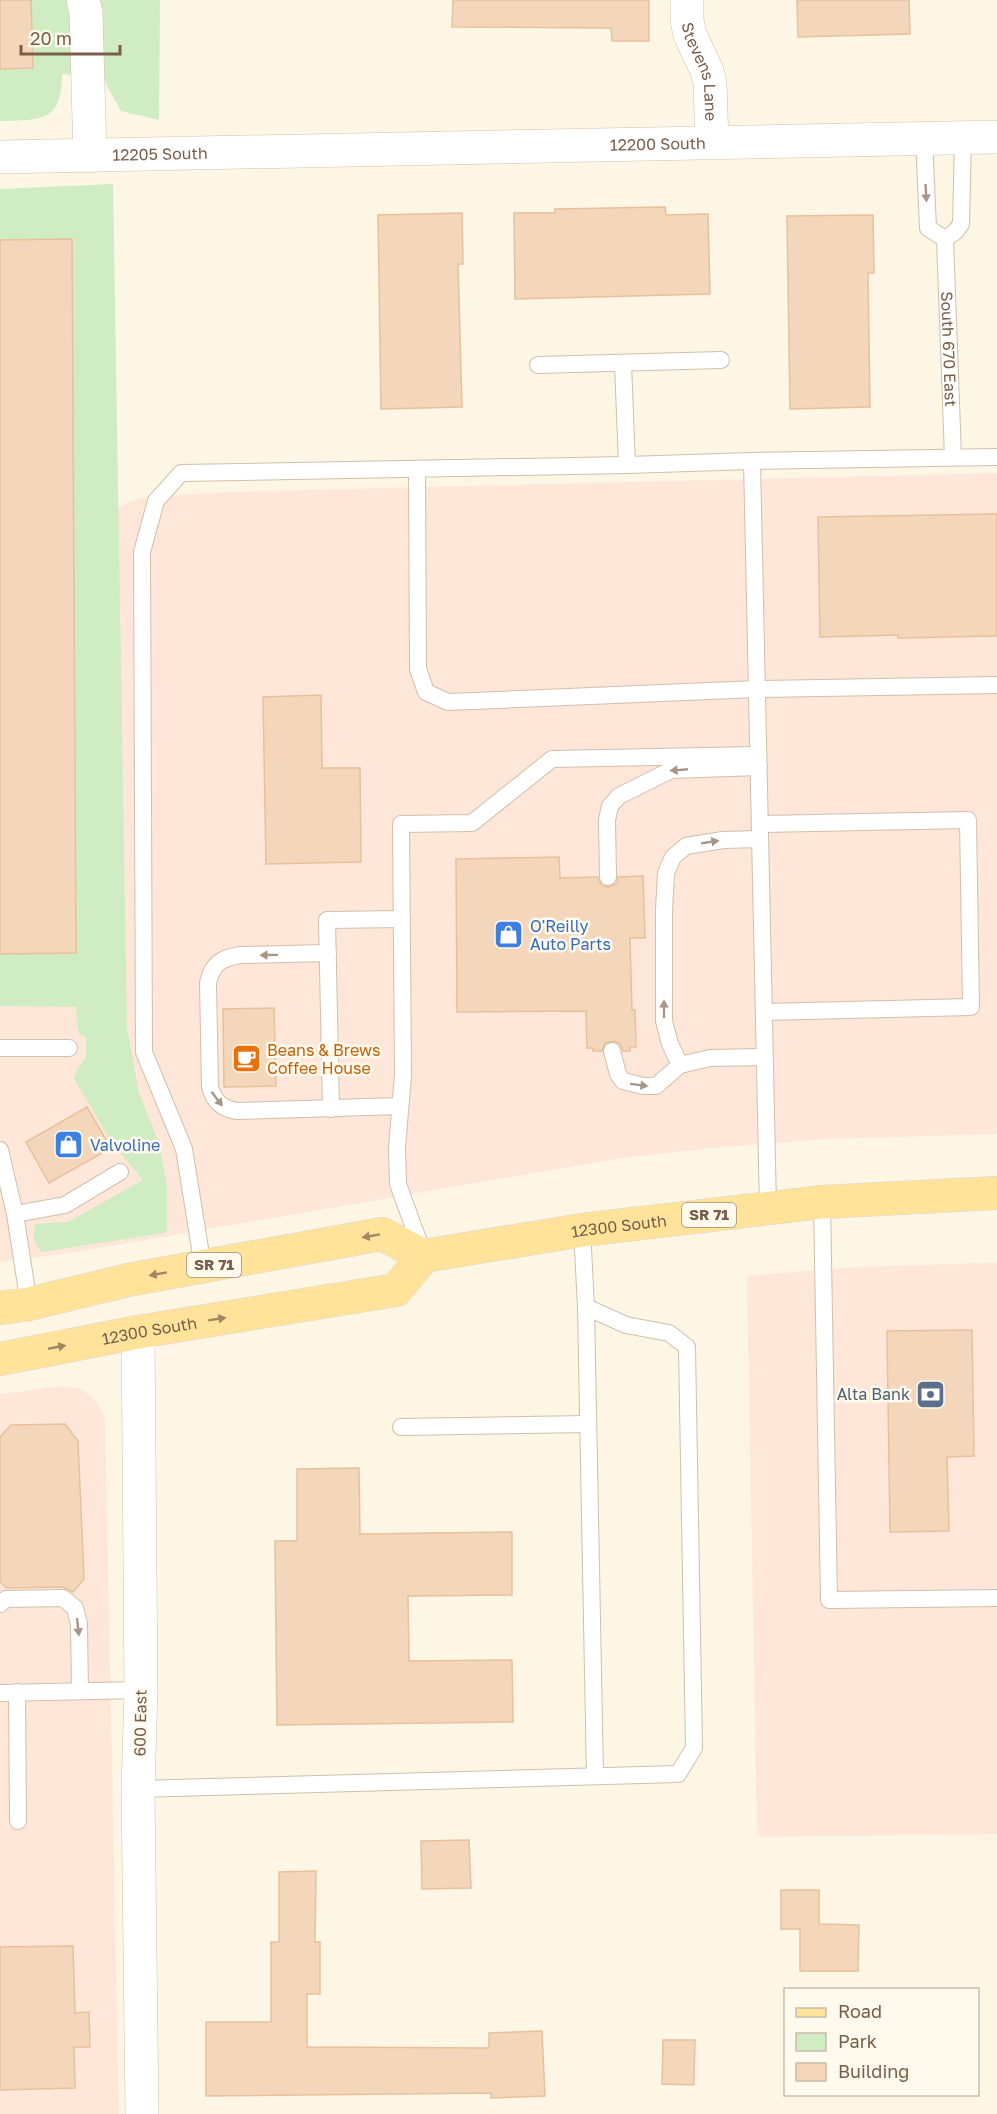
<svg xmlns="http://www.w3.org/2000/svg" width="997" height="2114" font-family="'Golos Text',sans-serif">
<rect width="100%" height="100%" fill="#fdf6e5"/>
<!-- commercial -->
<path fill="#fee7d8" d="M997,473V1134L826,1139L713,1148L621,1158L69,1253L0,1262V989L112,510L140,498L223,492Z
M982,1263H997V1834L761,1837L757,1832L747,1276L856,1267Z
M63,1386L82,1389L92,1397L102,1411L105,1421L119,2114H0V1394Z"/>
<!-- green -->
<path fill="#cfecc2" d="M0,0H160L159,120L121,111L106,84L105,77L62,74C62,123 40,120 0,121Z
M113,184L127,1028L139,1093L159,1143L167,1185V1229L165,1233L42,1252C34,1243 32,1237 35,1224L68,1222L143,1180L109,1139L74,1078L78,1068L86,1058V1037L78,1033L76,1007L0,1006V189Z"/>
<!-- building -->
<path fill="#f4d7bb" stroke="#e8c09b" stroke-width="1.5" d="M0,0H31L33,68L0,69Z
M453,0H649V41H612L611,28L452,27Z
M797,0H909L910,34L798,37Z
M665,207L666,215L708,214L710,294L515,299L514,213H555V209Z
M462,213L463,264H458L462,407L381,409L378,215Z
M873,215L874,273H868L870,407L790,409L787,216Z
M72,239L76,953L0,954V240Z
M997,514V636L898,638V635L820,637L818,517Z
M321,695L322,768H360L361,862L266,864L263,697Z
M559,857L560,878L597,877L602,886L609,887L617,883L618,877L643,876L645,938H630L632,1010H635L636,1047H630V1051H623L620,1044L614,1041L605,1043L602,1051H593V1048H587L586,1011L457,1012L456,859Z
M274,1008L276,1086L224,1087L223,1009Z
M87,1107L111,1148L49,1183L26,1142Z
M972,1330L974,1456L947,1457L949,1531L890,1532L887,1331Z
M65,1424L78,1441L84,1579L73,1592L63,1587L7,1588L0,1582V1437L11,1425Z
M359,1468L360,1534L512,1532V1595L408,1596L409,1661L512,1660L513,1722L277,1725L275,1541H297V1469Z
M469,1840L471,1888L422,1889L421,1841Z
M316,1871L315,1942H320V1994H307V2047L489,2048V2033L542,2031L545,2096L491,2098V2093L206,2096V2022H271V1942H279V1872Z
M781,1890H819V1924L859,1925L858,1971H800V1929H781Z
M73,1946L75,2013L89,2012L90,2047H74L75,2088L0,2090V1947Z
M663,2040H695L694,2085L662,2084Z"/>
<g fill="none" stroke-linecap="round" stroke-linejoin="round">
<defs>
<g id="lane">
<path d="M924,138L928,228L945,239"/>
<path id="s1" d="M945,239L953,457"/>
<path d="M945,239L955,232L961,224L963,138"/>
<path d="M623,364L627,465"/>
<path d="M538,365L721,360"/>
<path d="M417,469L418,669L426,692L448,702L757,689L997,685"/>
<path d="M760,824L968,820L971,1007L764,1012"/>
<path d="M608,877L607,820L610,806L619,796L671,770L759,767"/>
<path d="M328,953L240,955C221,958 212,964 208,983L210,1087C214,1101 221,1108 236,1111L400,1106"/>
<path d="M0,1048H69"/>
<path d="M612,1051L618,1074L623,1081L643,1086H656L680,1065L710,1058L765,1057"/>
<path d="M680,1065L670,1044L664,1021V910L666,873L673,857L686,846L723,840L760,839"/>
<path d="M331,1109L327,920L402,919"/>
<path d="M0,1150L15,1214L29,1304"/>
<path d="M822,1202L829,1600L997,1598"/>
<path d="M768,1208L752,461L997,457"/>
<path d="M15,1214L65,1205L120,1172"/>
<path d="M423,1253L398,1184L397,1148L403,1075L401,824L472,823L552,759L758,755"/>
<path d="M203,1267L184,1149L144,1052L142,552L156,501L181,473L627,465L752,461"/>
<path d="M586,1307L595,1776"/>
<path d="M401,1427L588,1424"/>
<path d="M0,1604L6,1599L63,1598L75,1608L79,1624L80,1691"/>
<path d="M17,1692L18,1821"/>
<path d="M0,1693L141,1690"/>
<path d="M138,1789L678,1774L694,1748L687,1347L669,1333L626,1325L586,1307L582,1230"/>
</g>
<g id="street">
<path d="M83,0L86,13L90,156"/>
<path id="s2" d="M687,0V20L690,35L707,71L710,83L712,142"/>
<path d="M138,1332L141,1690L138,1789L142,2114"/>
</g>
<g id="secondary">
<path id="s3" d="M0,157L997,137"/>
</g>
<g id="primary">
<path id="s4" d="M0,1308L29,1304L128,1280L382,1234L424,1256L582,1230L822,1202L997,1193"/>
<path id="s5" d="M0,1359L138,1332L396,1290L424,1256"/>
</g>
</defs>
<!-- lane casing -->
<use href="#lane" stroke="#d0bfaa" stroke-width="18"/>
<!-- street casing -->
<use href="#street" stroke="#d0bfaa" stroke-width="34"/>
<!-- secondary casing -->
<use href="#secondary" stroke="#d3c0a7" stroke-width="34"/>
<!-- primary casing -->
<use href="#primary" stroke="#dcd5cf" stroke-width="34"/>
<!-- lane -->
<use href="#lane" stroke="#fff" stroke-width="16"/>
<!-- street -->
<use href="#street" stroke="#fff" stroke-width="33"/>
<!-- secondary -->
<use href="#secondary" stroke="#fff" stroke-width="33"/>
<!-- primary -->
<use href="#primary" stroke="#ffe39b" stroke-width="33"/>
</g>
<!-- one-way arrows -->
<defs><path id="oneway-solid" d="M-6-.8H1V-3.2L6.5 0L1 3.2V.8H-6Z" transform="scale(1.5)"/></defs>
<g fill="#a79688">
<use href="#oneway-solid" transform="translate(926 193) rotate(87)"/>
<use href="#oneway-solid" transform="translate(679 770) rotate(175)"/>
<use href="#oneway-solid" transform="translate(710 842) rotate(-9)"/>
<use href="#oneway-solid" transform="translate(269 955) rotate(179)"/>
<use href="#oneway-solid" transform="translate(664 1009) rotate(-90)"/>
<use href="#oneway-solid" transform="translate(639 1085) rotate(7)"/>
<use href="#oneway-solid" transform="translate(217 1099) rotate(53)"/>
<use href="#oneway-solid" transform="translate(78 1627) rotate(84)"/>
</g>
<g fill="#a08661">
<use href="#oneway-solid" transform="translate(371 1236) rotate(170)"/>
<use href="#oneway-solid" transform="translate(158 1274) rotate(170)"/>
<use href="#oneway-solid" transform="translate(217 1319) rotate(-9)"/>
<use href="#oneway-solid" transform="translate(57 1347) rotate(-11)"/>
</g>
<!-- icons -->
<defs>
<symbol id="shop-square" viewBox="-11 -11 22 22"><rect x="-9" y="-9" width="18" height="18" rx="4" fill="#3f7fe0" stroke="#fffaed"/><path d="M-5-2.5h2.3a2.7 3.5 0 0 1 5.4 0H5L5.5 6h-11ZM-1.5-2.5h3a1.5 2.3 0 0 0-3 0Z" fill="#fff"/></symbol>
<symbol id="cafe-square" viewBox="-11 -11 22 22"><rect x="-9" y="-9" width="18" height="18" rx="4" fill="#e8710a" stroke="#fffaed"/><path d="M-5.5-4.5H6V0H3Q3 3.5 0 3.5H-2.5Q-5.5 3.5-5.5 0ZM3-3.2v2h1.7v-2ZM-6 4.5H4V6H-6Z" fill="#fff"/></symbol>
<symbol id="bank-square" viewBox="-11 -11 22 22"><rect x="-9" y="-9" width="18" height="18" rx="4" fill="#5c6f8a" stroke="#fffaed"/><path d="M-6-4H6V4H-6ZM0-2.3a2.3 2.3 0 1 0 0 4.6a2.3 2.3 0 1 0 0-4.6Z" fill="#fff"/></symbol>
</defs>
<g fill-rule="evenodd">
<use href="#shop-square" x="492" y="918" width="33" height="33"/>
<use href="#cafe-square" x="230" y="1042" width="33" height="33"/>
<use href="#shop-square" x="52" y="1128" width="33" height="33"/>
<use href="#bank-square" x="914" y="1378" width="33" height="33"/>
</g>
<g text-anchor="middle" stroke-width="5" stroke-linejoin="round" paint-order="stroke">
<!-- shield labels -->
<g fill="#fffaed" stroke="#a08d7a" stroke-width="1.5">
<rect x="682" y="1203" width="54" height="24" rx="4.5"/>
<rect x="187" y="1253" width="54" height="24" rx="4.5"/>
</g>
<g font-size="15" font-weight="bold" fill="#785e48">
<text x="709" y="1220">SR 71</text>
<text x="214" y="1270">SR 71</text>
</g>
<!-- street labels -->
<g font-size="16" fill="#785e48" stroke="#fffaed">
<text dy="6" stroke="none"><textPath href="#s2" startOffset="74">Stevens Lane</textPath></text>
<text dy="6" stroke="none"><textPath href="#s3" startOffset="658">12200 South</textPath></text>
<text dy="6" stroke="none"><textPath href="#s3" startOffset="160">12205 South</textPath></text>
<text dy="6" stroke="none"><textPath href="#s1" startOffset="110">South 670 East</textPath></text>
<text dy="6" stroke="none"><textPath href="#s4" startOffset="634">12300 South</textPath></text>
<text dy="6" stroke="none"><textPath href="#s5" startOffset="152">12300 South</textPath></text>
<text transform="translate(140 1723) rotate(-89)" y="6">600 East</text>
</g>
<!-- shop labels -->
<g font-size="16" fill="#366cbe" stroke="#fffaed" text-anchor="start">
<text x="530" y="932">O'Reilly<tspan x="530" dy="18">Auto Parts</tspan></text>
<text x="90" y="1151">Valvoline</text>
</g>
<!-- food labels -->
<g font-size="16" fill="#c56008" stroke="#fffaed" text-anchor="start">
<text x="267" y="1056">Beans &amp; Brews<tspan x="267" dy="18">Coffee House</tspan></text>
</g>
<!-- service labels -->
<g font-size="16" fill="#4e5e75" stroke="#fffaed" text-anchor="end">
<text x="910" y="1400">Alta Bank</text>
</g>
</g>
<!-- legend -->
<rect x="784" y="1988" width="195" height="108" fill="#fffaed" stroke="#c9bcab" stroke-width="1.5"/>
<rect x="796" y="2008" width="30" height="9" fill="#ffe39b" stroke="#c9bcab" stroke-width="1.5"/>
<text x="838" y="2018" font-size="18" fill="#785e48">Road</text>
<rect x="796" y="2033" width="30" height="18" fill="#cfecc2" stroke="#c9bcab" stroke-width="1.5"/>
<text x="838" y="2048" font-size="18" fill="#785e48">Park</text>
<rect x="796" y="2063" width="30" height="18" fill="#f4d7bb" stroke="#c9bcab" stroke-width="1.5"/>
<text x="838" y="2078" font-size="18" fill="#785e48">Building</text>
<!-- scale -->
<path d="M21 45v9h99v-9" fill="none" stroke="#785e48" stroke-width="3"/>
<text x="30" y="45" font-size="18" fill="#785e48" stroke="#fffaed" stroke-width="4.5" paint-order="stroke">20 m</text>
</svg>
